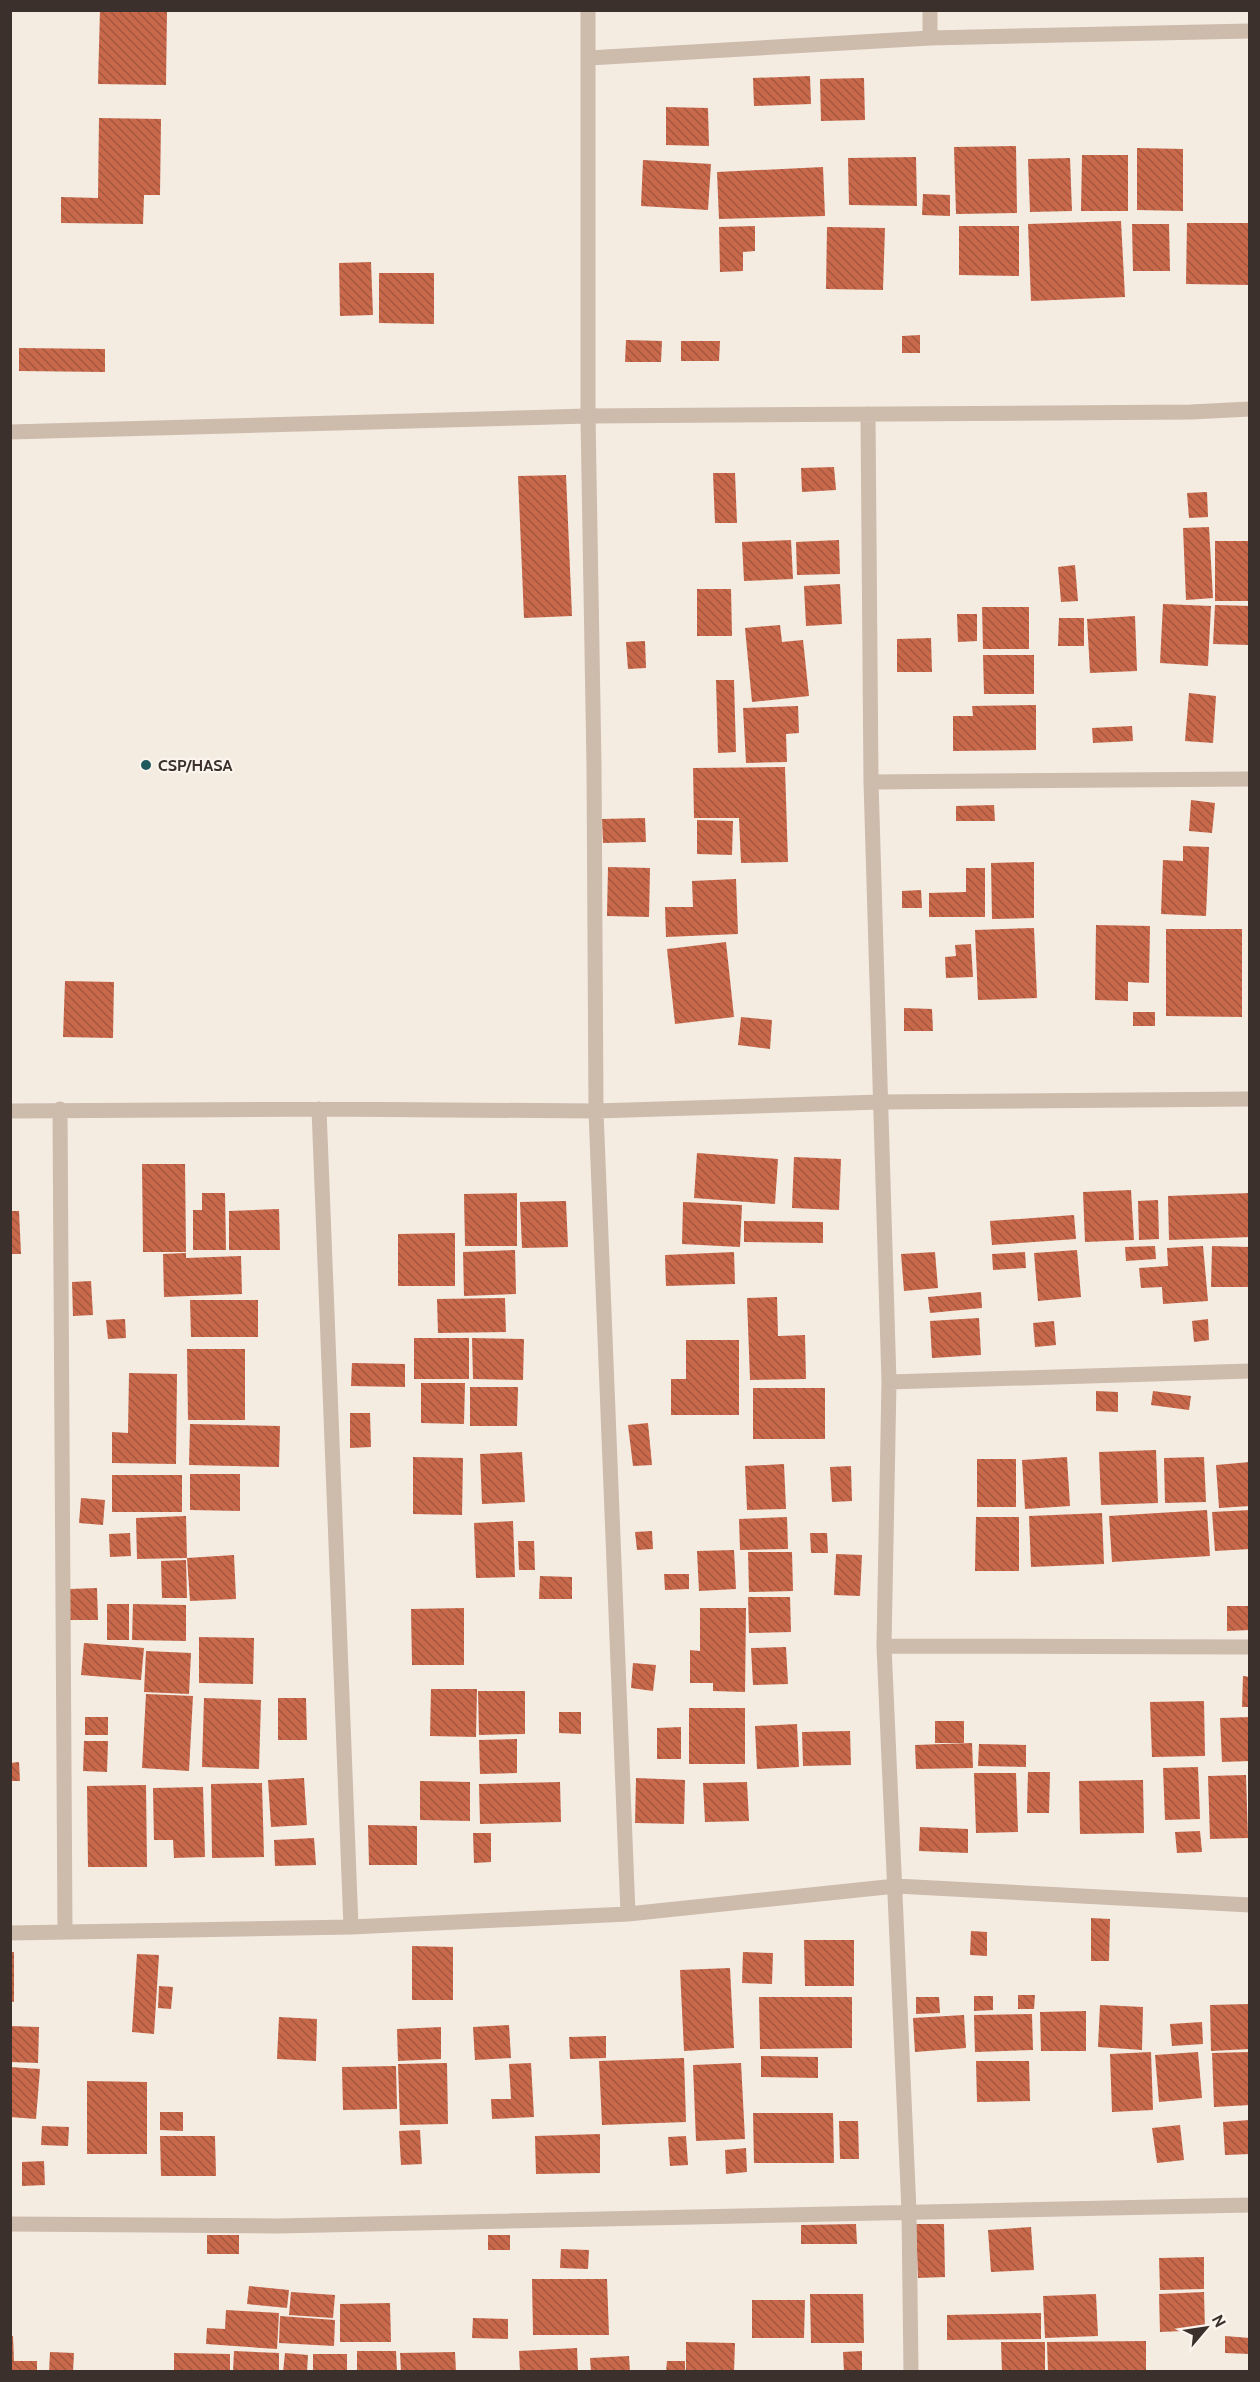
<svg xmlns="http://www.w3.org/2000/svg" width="1260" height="2382" font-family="Cabin,sans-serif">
<defs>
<pattern id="building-back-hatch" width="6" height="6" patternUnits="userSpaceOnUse" patternTransform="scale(1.5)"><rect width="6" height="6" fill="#c8694b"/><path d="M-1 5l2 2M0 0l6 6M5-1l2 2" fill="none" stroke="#a4573f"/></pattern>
</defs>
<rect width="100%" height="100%" fill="#f4ebe1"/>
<!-- building -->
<path fill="url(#building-back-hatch)" d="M100,10H167L166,85L98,84Z
M810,76L811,104L754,106L753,78Z
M864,78L865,120L821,121L820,79Z
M666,107L708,108L709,146L666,145Z
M99,118L161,119L160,195H144L143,224L61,223V197L98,198Z
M1016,146L1017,213L956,214L954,147Z
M1137,148L1183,149V211L1137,210Z
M1082,155H1128V211H1081Z
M916,157L917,206L849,205L848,158Z
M1070,158L1072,211L1030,212L1028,159Z
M643,160L711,164L708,210L641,206Z
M823,167L825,216L719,219L717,172Z
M923,194L950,195V216L922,215Z
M1121,221L1125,297L1031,301L1028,224Z
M1187,223H1250V285L1186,284Z
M1132,224H1169L1170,271H1133Z
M755,226V251L743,252V271L720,272L719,227Z
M959,226H1019V276L959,275Z
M827,227L885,228L883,290L826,289Z
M371,262L373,315L340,316L339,263Z
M379,273H434V324L379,323Z
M920,335V353H902V336Z
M626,340L662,341L661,362H625Z
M681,341H720L719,361H681Z
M19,348L105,349V372L19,371Z
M834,467L836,490L802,492L801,468Z
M713,473H735L737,523H715Z
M566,475L572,616L524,618L518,476Z
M1207,492L1208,517L1189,518L1187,493Z
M1209,527L1213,598L1186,600L1183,528Z
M791,540L793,579L744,581L742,542Z
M839,540L840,574L797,575L796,542Z
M1215,541H1250V601H1215Z
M1075,565L1078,601L1061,602L1058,567Z
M840,584L842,624L806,626L804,586Z
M697,589H731L732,636H697Z
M1163,604L1211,606L1208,666L1160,663Z
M1215,605L1250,606L1249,645L1213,644Z
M982,607H1029V649H983Z
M957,614H977V641L958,642Z
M1135,616L1137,671L1090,673L1087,619Z
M1059,618H1084V646H1058Z
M780,625L782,642L803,640L809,696L752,702L745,628Z
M931,638L932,672H897V639Z
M645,641L646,668L628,669L626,642Z
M983,655H1034V694H984Z
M716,680H734L736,752L718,753Z
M1189,693L1216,696L1213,743L1185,741Z
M1036,705V750L953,751V716H973L972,706Z
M798,706L799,733L786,734L787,762L746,763L743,708Z
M1132,726L1133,741L1093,743L1092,728Z
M785,767L788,862L741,863L739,818H694L693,768Z
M1191,800L1215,803L1212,833L1189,831Z
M994,805L995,821H956V806Z
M645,818L646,842L603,843L602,819Z
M697,820L733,821L732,855L697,854Z
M1183,846L1209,847L1206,916L1161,914L1163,860L1183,861Z
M1034,862V918L992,919L991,863Z
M608,867L650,868L649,917L607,916Z
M966,868H985V917H929V893L966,892Z
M736,879L738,934L666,937L665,907H693L692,881Z
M921,890L922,908H902V891Z
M1096,925L1150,926L1149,983L1128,982V1001L1095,1000Z
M1034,928L1037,998L978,1000L975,930Z
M1166,929H1242V1017L1166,1016Z
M726,942L734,1017L675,1024L667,949Z
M971,944L973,977L946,978L945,957L956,956L955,945Z
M65,981L114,982L113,1038L63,1037Z
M904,1008L932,1009L933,1031H904Z
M1133,1012H1155V1026H1133Z
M741,1017L772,1020L770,1049L738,1045Z
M697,1153L778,1159L775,1204L694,1198Z
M794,1157L841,1159L839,1210L792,1208Z
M142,1164H185L186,1252H143Z
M1131,1190L1134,1240L1085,1242L1083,1192Z
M202,1193H225L226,1250H193V1210H202Z
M517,1193V1246H465L464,1194Z
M1250,1193V1237L1169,1240L1168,1196Z
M1158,1200L1159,1239L1139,1240L1138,1201Z
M566,1201L568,1247L522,1248L520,1202Z
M683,1202L742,1205L740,1247L682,1244Z
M279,1209L280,1250H229V1211Z
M10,1211H19L21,1254H10Z
M1074,1215L1076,1239L992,1245L990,1221Z
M744,1221L823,1222V1243L744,1242Z
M455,1233V1286H398V1234Z
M1155,1246L1156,1259L1126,1261L1125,1247Z
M1203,1246L1208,1301L1163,1304L1162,1287L1141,1288L1139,1268L1168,1266L1167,1248Z
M1212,1246L1250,1247V1287H1211Z
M515,1250L516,1294L464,1296L463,1252Z
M1077,1250L1081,1297L1038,1301L1034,1253Z
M734,1252L735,1284L666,1286L665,1255Z
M935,1252L938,1288L904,1291L901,1254Z
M1025,1252L1026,1268L993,1270L992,1254Z
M186,1253V1258L241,1256L242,1294L164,1297L163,1254Z
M91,1281L93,1315L73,1316L72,1282Z
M981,1292L982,1308L930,1313L928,1297Z
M777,1297L778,1336L805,1335L806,1379L750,1380L747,1298Z
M505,1298L506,1332L438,1333L437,1299Z
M190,1300H258V1337H191Z
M979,1318L981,1355L932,1358L930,1321Z
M125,1319L126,1338L108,1339L106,1320Z
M1208,1319L1209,1340L1194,1342L1192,1321Z
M1054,1321L1056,1345L1035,1347L1033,1323Z
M414,1338H469V1379H414Z
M472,1338L524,1339L523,1380L473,1379Z
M686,1340H739V1415H671V1379H686Z
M187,1349H245V1420H188Z
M352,1363L405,1364V1387L351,1386Z
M129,1373L177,1374L176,1464L112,1463V1432L128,1433Z
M421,1383H465L464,1424L421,1423Z
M470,1387H518L517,1426H470Z
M753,1388H825V1439H753Z
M1096,1391L1118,1392V1412L1096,1411Z
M1153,1391L1191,1396L1189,1410L1151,1405Z
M350,1413H370L371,1447L350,1448Z
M648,1423L652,1465L633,1466L628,1425Z
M190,1424L280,1426L279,1467L189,1465Z
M1156,1450L1158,1503L1101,1505L1099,1452Z
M522,1452L525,1502L482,1504L480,1454Z
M413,1457L463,1458L462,1515L413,1514Z
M1067,1457L1070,1506L1025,1509L1022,1460Z
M1204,1457L1206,1502L1165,1503L1164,1458Z
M977,1459H1016V1507H977Z
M1250,1462V1506L1219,1508L1216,1465Z
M784,1464L786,1509L747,1510L745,1466Z
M851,1466L852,1501L832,1502L830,1467Z
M190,1474H240V1511L190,1510Z
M112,1475H182V1512H112Z
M81,1498L105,1500L103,1525L79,1523Z
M1207,1510L1210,1556L1112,1562L1109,1516Z
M1250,1510V1549L1215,1551L1212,1512Z
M1102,1513L1104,1564L1031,1567L1029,1516Z
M186,1516L187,1558L137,1559L136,1518Z
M787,1517L788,1549L740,1550L739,1519Z
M976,1517H1019V1571H975Z
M513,1521L515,1577L476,1578L474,1523Z
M652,1531L653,1549L637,1550L635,1532Z
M130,1533L131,1556L110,1557L109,1534Z
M810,1533H827L828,1553H811Z
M518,1541H534L535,1570H519Z
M734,1550L736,1589L699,1591L697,1551Z
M748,1552H792L793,1591L749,1592Z
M836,1554L862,1555L860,1596L834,1595Z
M234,1555L236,1599L190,1601L187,1558Z
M186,1560L187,1598H162L161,1561Z
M664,1574H689V1589L665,1590Z
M540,1576L572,1577V1599H539Z
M97,1588L98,1620H70V1589Z
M748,1597H790L791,1632L749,1633Z
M107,1604H129V1640H107Z
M133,1604L186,1605V1641L132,1640Z
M1227,1606H1250V1630L1227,1631Z
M464,1608V1665H412L411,1609Z
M700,1608H746L745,1692L713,1691V1683H690V1650L700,1651Z
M199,1637L254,1638L253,1684L199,1683Z
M84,1643L144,1648L141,1680L81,1675Z
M786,1647L788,1684L753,1685L751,1648Z
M146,1651L191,1653L189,1694L144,1692Z
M633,1663L656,1665L653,1691L631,1688Z
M1243,1676L1250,1677V1707H1242Z
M431,1689H477L476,1737L430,1736Z
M478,1691H525V1734L479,1735Z
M146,1694L193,1696L189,1771L142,1768Z
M204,1698L261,1700L259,1769L202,1767Z
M278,1698H306L307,1740H278Z
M1204,1701L1205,1756L1152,1757L1150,1702Z
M689,1708H745V1764H689Z
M559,1712H581V1734L559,1733Z
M85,1717H108V1735H85Z
M1250,1717V1761L1222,1762L1220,1718Z
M935,1721H964V1743H935Z
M797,1724L799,1767L757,1769L755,1726Z
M681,1727V1759H657V1728Z
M850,1731L851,1765L803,1766L802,1732Z
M517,1739V1773L480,1774L479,1740Z
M84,1741H108L107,1772L83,1771Z
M972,1743L973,1768L916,1769L915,1745Z
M979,1744L1026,1745V1767L978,1766Z
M19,1762L20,1781H10V1763Z
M1198,1767L1200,1819L1165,1820L1163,1768Z
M1028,1772H1050L1049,1813H1027Z
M974,1773H1016L1018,1832L976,1833Z
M1246,1775L1248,1838L1210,1839L1208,1776Z
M304,1778L307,1825L271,1827L268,1780Z
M636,1778L685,1780L684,1824L635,1823Z
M1143,1780L1144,1833L1080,1834L1079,1781Z
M420,1781L470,1782V1821L420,1820Z
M560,1782L561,1822L480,1824L479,1784Z
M747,1782L749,1821L705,1822L703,1783Z
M262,1783L264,1857L212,1858L211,1784Z
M146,1785L147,1867H88L87,1786Z
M203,1787L205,1857L174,1858L173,1840H154L153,1788Z
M368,1825L417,1826V1865H369Z
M920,1827L968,1829V1853L919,1851Z
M1200,1831L1202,1852L1177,1853L1175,1832Z
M473,1833H491V1862L474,1863Z
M314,1838L316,1865L275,1866L274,1840Z
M1091,1918L1110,1919L1109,1961H1091Z
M971,1931L987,1932V1956L970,1955Z
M804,1940H854V1986H805Z
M412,1946L453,1947V2000H412Z
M10,1952H14V2002L10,2001Z
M743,1952L773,1953L772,1984L742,1983Z
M137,1954L159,1955L154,2034L132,2032Z
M730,1968L734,2048L684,2051L680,1970Z
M159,1986L173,1987L171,2009L158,2008Z
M1018,1995H1035L1034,2009H1018Z
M974,1996H993V2010L974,2011Z
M759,1997H852V2048L760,2049Z
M916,1997H939L940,2013L916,2014Z
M1250,2004V2049L1211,2051L1210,2005Z
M1100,2005L1143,2007L1142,2050L1098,2047Z
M1086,2011V2051H1041L1040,2012Z
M1032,2014L1033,2050L975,2052L974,2015Z
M964,2015L966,2048L915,2052L913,2018Z
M279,2017L317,2019L316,2061L277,2059Z
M1202,2022L1203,2044L1172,2046L1170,2024Z
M509,2025L511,2058L475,2060L473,2027Z
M10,2026L39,2027L38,2063L10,2062Z
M441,2027V2059L398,2061L397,2029Z
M606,2036V2058L570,2059L569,2037Z
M1151,2052L1153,2110L1112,2112L1110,2054Z
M1198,2052L1202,2098L1159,2102L1155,2055Z
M1250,2052V2105L1214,2107L1212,2053Z
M761,2056L818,2057V2078L761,2077Z
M684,2058L686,2122L602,2125L599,2061Z
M976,2061H1029L1030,2101L977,2102Z
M447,2063L448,2124L400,2125L398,2064Z
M531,2063L534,2117L492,2119L491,2099H511L509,2064Z
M741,2063L745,2139L696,2141L693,2065Z
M396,2066L397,2109L343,2110L342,2067Z
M10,2067L40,2069L36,2119L10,2117Z
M87,2081L147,2082V2154H87Z
M160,2112H183V2131L160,2130Z
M753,2113H833L834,2163H754Z
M1250,2120V2154L1225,2155L1223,2122Z
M839,2121H858L859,2159H840Z
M1180,2125L1184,2160L1157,2163L1152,2128Z
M42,2126L69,2127L68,2146L41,2145Z
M420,2130L422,2164L401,2165L399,2131Z
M600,2134V2173L536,2174L535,2136Z
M160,2136H215L216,2176H161Z
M686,2136L688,2165L670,2166L668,2137Z
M746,2148L747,2172L726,2174L725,2150Z
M44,2161L45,2185L22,2186V2162Z
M856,2224L857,2244H801V2225Z
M916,2224H944L945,2277L918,2278Z
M1031,2227L1034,2270L991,2272L988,2230Z
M207,2235H239V2254H207Z
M488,2235H510V2250H488Z
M561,2249L589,2250L588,2269L560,2268Z
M1204,2257V2289L1160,2290L1159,2258Z
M532,2279H607L609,2335H533Z
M249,2286L289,2290L287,2308L247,2304Z
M291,2292L335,2295L333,2318L289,2315Z
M1204,2292L1205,2330L1160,2332L1159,2294Z
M810,2294H863L864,2343H811Z
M1096,2294L1098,2336L1045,2338L1043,2296Z
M752,2300H805L804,2338H752Z
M390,2303L391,2342H340V2304Z
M226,2310L279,2313L277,2349L206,2344L207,2328L225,2329Z
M1041,2313V2339L947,2340V2315Z
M280,2316L335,2320L334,2346L279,2343Z
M473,2318L508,2319V2339L472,2338Z
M10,2336H13L14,2361H37V2372H10Z
M1225,2336L1250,2338V2354L1225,2353Z
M1146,2341V2372H1048L1047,2342Z
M686,2342L735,2343L734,2372H686Z
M1001,2342H1045V2372H1002Z
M577,2348L578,2372H520L519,2351Z
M234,2351L279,2353V2372H233Z
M357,2351H396L397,2372H357Z
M862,2351V2372H844L843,2352Z
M50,2352L74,2353L73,2372H49Z
M455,2352L456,2372H401L400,2353Z
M174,2353L230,2354V2372H174Z
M285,2353L308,2355L307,2372H283Z
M313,2354H347V2372H313Z
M629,2356L630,2372H591L590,2358Z
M667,2361H685V2372H666Z"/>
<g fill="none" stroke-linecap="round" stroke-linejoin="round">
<!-- minor -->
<path stroke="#cdbbac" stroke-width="15" d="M588,10V416L594,765L596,1111L628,1914
M930,10V38
M589,58L930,38L1250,31
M868,414L871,782L889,1382L884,1646L909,2211L911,2372
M10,432L588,416L1191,412L1250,409
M871,782L1250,779
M60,1109L65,1932
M319,1109L351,1927
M10,1111L319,1109L596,1111L880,1102L1250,1099
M889,1382L1250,1371
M884,1646L1250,1647
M10,1933L351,1927L628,1914L896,1886L1250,1905
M10,2224L277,2226L1250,2205"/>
</g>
<!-- markers -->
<circle fill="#1f5a5e" stroke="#fbf5ee" stroke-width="2" cx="146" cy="765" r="6"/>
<g text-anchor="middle" stroke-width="4.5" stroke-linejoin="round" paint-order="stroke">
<!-- poi labels -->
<g font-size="16" font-weight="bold" fill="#3b302b" stroke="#fbf5ee" text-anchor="start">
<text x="158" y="771">CSP/HASA</text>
</g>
</g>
<!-- border -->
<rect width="1260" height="2382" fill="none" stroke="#3b302b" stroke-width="24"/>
<!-- north arrow -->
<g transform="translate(1206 2328) rotate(61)" stroke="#fbf5ee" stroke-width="4.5" paint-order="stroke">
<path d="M0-4.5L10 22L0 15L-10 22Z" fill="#3b302b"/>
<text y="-9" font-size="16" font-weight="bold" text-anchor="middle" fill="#3b302b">N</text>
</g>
</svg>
